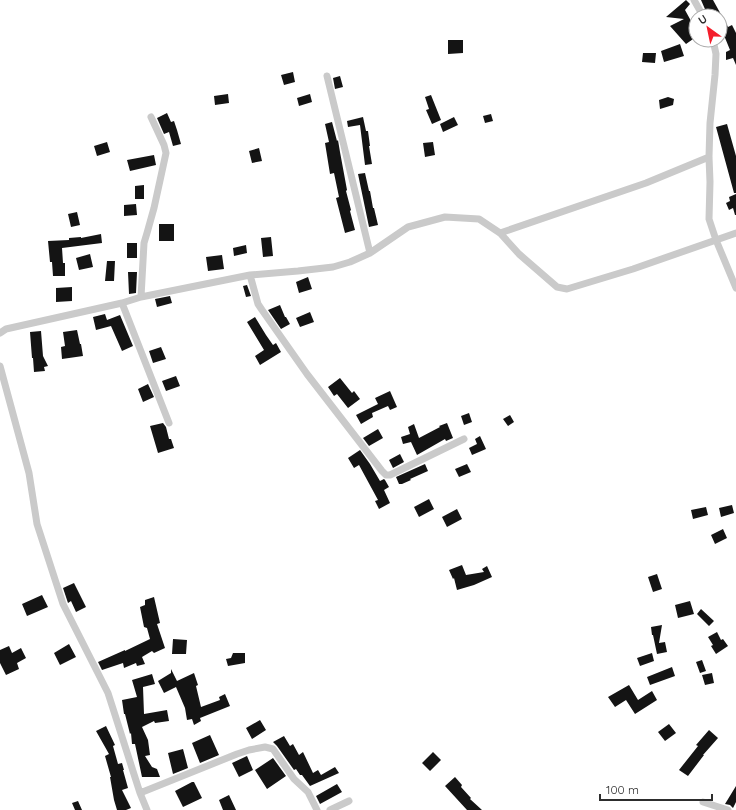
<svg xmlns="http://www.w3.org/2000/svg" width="736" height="810" font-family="Quicksand,sans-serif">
<rect width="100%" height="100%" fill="#fff"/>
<!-- building -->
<path fill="#141414" d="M686,0L690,4L685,10L696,30V37L686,44L670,26L684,19L666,17Z
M701,0H713L728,27L732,25L736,33V65L733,58L726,60V52L730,50L721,28L720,29V16H708Z
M448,40H463V53L448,54Z
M680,44L684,56L664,62L661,51Z
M643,53H656L655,63L642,62Z
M293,72L295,82L284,85L281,75Z
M340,76L343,87L335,89L333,78Z
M228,94L229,103L215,105L214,96Z
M310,94L312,102L299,106L297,98Z
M431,95L441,120L432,124L426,110L429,109L425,97Z
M668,97L674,99L673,105L660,109L659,100Z
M167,113L171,122L174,121L177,130L181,144L173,146L169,132L164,134L157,118Z
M491,114L493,121L485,123L483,116Z
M363,117L366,131H368L370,146H369L372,164L365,165L360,125L348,127L347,121Z
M454,117L458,125L443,132L440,124Z
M332,122L337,141L338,140L340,152L347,190L346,191L351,210L350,211L355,230L345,233L336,198L339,197L334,173L330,174L325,143L329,142L325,124Z
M727,124L736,156V193H734L716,127Z
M107,142L110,152L97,156L94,146Z
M433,142L435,155L425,157L423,143Z
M259,148L262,161L252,163L249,151Z
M154,155L156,165L130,171L127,160Z
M365,173L369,191H370L373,208H374L378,225L369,227L358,174Z
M144,185V199H135V186Z
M736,194V215H735L733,208L729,210L726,203L730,201L729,197Z
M136,204L137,215L124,216V205Z
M77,212L80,225L71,227L68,214Z
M159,224H174V241H159Z
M101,234L102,243L62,248L63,263H65V276H53L52,262H50L48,241L69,240V238L81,237V238Z
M271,237L273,256L263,257L261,238Z
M127,243H137V258H127Z
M246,245L247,253L234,256L233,248Z
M90,254L93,267L79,270L76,258Z
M222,255L224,269L208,271L206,257Z
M107,261H115L114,281H105Z
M128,272H137L136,293L129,294Z
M308,277L312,289L299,293L296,282Z
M247,285L251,296L246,297L243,286Z
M72,287V301L56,302V288Z
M170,296L172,303L157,307L155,299Z
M280,305L285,317H286L290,324L281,329L268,310Z
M310,312L314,322L300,327L296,318Z
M105,314L107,320L120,315L133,346L122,351L111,326L96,330L93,317Z
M255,317L266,335L273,345L276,343L281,352L260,365L255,356L264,350L247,322Z
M77,330L80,344H81L83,356L62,359L61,347L65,346L63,332Z
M41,331L43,356L48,366L44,367L45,371L34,372L33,358H32L30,332Z
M161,347L166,359L153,363L149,351Z
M176,376L180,386L166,391L162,381Z
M340,378L352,393L354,391L360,399L348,408L337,394L334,396L328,387Z
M148,384L154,397L143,402L138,389Z
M390,391L397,407L390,410L388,406L372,413L373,417L361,424L356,415L378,404L375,398Z
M469,413L472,422L464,425L461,416Z
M510,415L514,422L508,426L503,419Z
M163,423L166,427L169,439H171L174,448L158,453L150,426Z
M447,423L453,438L446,441L445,439L417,455L411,442L403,444L401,437L410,434L408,427L414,424L419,438L440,427L439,426Z
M378,429L383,438L369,446L363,438Z
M480,436L486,449L472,455L469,448L477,444L475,439Z
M360,450L370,464L380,481L384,479L385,480L389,487L384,490L390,503L379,509L375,501L378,500L359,465L354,468L348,458Z
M400,454L404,462L393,468L389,460Z
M425,464L428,471L410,479L411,480L402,484H399L396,477Z
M467,464L471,472L459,477L455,469Z
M429,499L434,509L419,517L414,507Z
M732,505L734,513L721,517L719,508Z
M706,507L708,515L693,519L691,510Z
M457,509L462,519L447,527L442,517Z
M723,529L727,538L715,544L711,535Z
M462,565L466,575L484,572L482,569L487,566L492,577L474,585L457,590L454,578L453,579L449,570Z
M657,574L662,589L653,592L648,577Z
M74,583L86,607L76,612L71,601L68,603L63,588Z
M42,595L48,607L27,616L22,604Z
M154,597L160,623L157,624L165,648L154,653L152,651L142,657L145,664L137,666L136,663L124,668L123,663L102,670L98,662L125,650V651L150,639L147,628L144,627L140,607L145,605V600Z
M690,601L694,614L678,618L675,605Z
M701,609L714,621L709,626L697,614Z
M662,625L659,643L665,642L667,652L657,654L653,635H652L651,627Z
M717,632L721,640L723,639L728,646L716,654L711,646L713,645L708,637Z
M173,639L187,640L186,654H172Z
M69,644L76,657L60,665L54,653Z
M9,646L12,653L21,648L26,658L17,663L19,669L6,675L0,663V650Z
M233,653H245V663L228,666L226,659L231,658Z
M652,653L654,661L640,666L637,658Z
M702,660L706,671L700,673L696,662Z
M672,667L675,676L650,685L647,677Z
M171,669L177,681L194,673L198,685L196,686L201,707L220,700L219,697L225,694L230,706L200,718L201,721L194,725L192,719L187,720L185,708L176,687L164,693L158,681L171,673Z
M712,673L714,683L705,685L702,675Z
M152,674L155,684L143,687L144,714L167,710L169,721L155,723L154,721L142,727L148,740L150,755L145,756L152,767L157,769L160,777H142L135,744H132L131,733L130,734L125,714H124L122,700L137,697L132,680Z
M629,685L638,700L652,691L657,700L635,714L626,700L615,707L608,697Z
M260,720L266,730L252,739L246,728Z
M669,724L676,733L665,741L658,732Z
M106,726L115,745L113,746L118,764L122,763L124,770H123L128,788L122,790L131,808L126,810H117L114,800L110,777H111L105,756L109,754L96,731Z
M709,730L718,738L703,755H704L688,776L679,770L698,746L696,745Z
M210,735L219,755L200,763L192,743Z
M284,736L290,746L293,744L299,755L303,752L313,773L318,770L321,775L335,767L339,773L310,786L302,775H300L296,769L294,770L277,746L273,742Z
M183,749L188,768L173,774L168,753Z
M433,752L441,760L430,771L422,763Z
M247,756L253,770L239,777L232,763Z
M273,758L286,776L267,789L255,770Z
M455,777L462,785L461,787L471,798L470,799L482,810H467L445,786Z
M192,782H194L202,798L183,807L175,791Z
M337,784L342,792L320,804L316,796Z
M736,786V802L733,808L730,805L725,804Z
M229,795L236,810H223L219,800Z
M78,801L82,810H75L72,803Z"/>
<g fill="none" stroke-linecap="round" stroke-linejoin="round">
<!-- minor -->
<path stroke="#cacaca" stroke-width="7" d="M694,0L703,16
M713,40L716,54L715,75L710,123L709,157L710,182L709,219L716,240L736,288
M327,76L370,253
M500,233L646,183L709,157
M250,275L258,304L262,310L307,374L382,471L386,475H390L464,439
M141,297L144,243L147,233L154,208L166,153L164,145L151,117
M122,303L169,423
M0,333L6,329L122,303L141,297L250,275L298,271L333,267L350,262L370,253L408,227L445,217L479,219L500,233L519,254L557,287L567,289L633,269L736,233
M0,366L29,473L37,524L63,604L108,693L140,793L147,810
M140,793L237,754L249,750L265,747L273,749L294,779L308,792L317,810
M703,802L728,810
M330,810L349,801"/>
</g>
<!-- north arrow -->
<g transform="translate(708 28) rotate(327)"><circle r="19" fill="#ffffff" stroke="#ababab"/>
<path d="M0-3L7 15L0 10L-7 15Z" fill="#f41e2b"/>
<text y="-6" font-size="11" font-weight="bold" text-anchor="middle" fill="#2d2d2d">U</text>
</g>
<!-- scale -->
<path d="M600 794v6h112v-6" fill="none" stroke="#2d2d2d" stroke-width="2"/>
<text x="606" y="794" font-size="12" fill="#2d2d2d" stroke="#ffffff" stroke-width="3" paint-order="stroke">100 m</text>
</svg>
